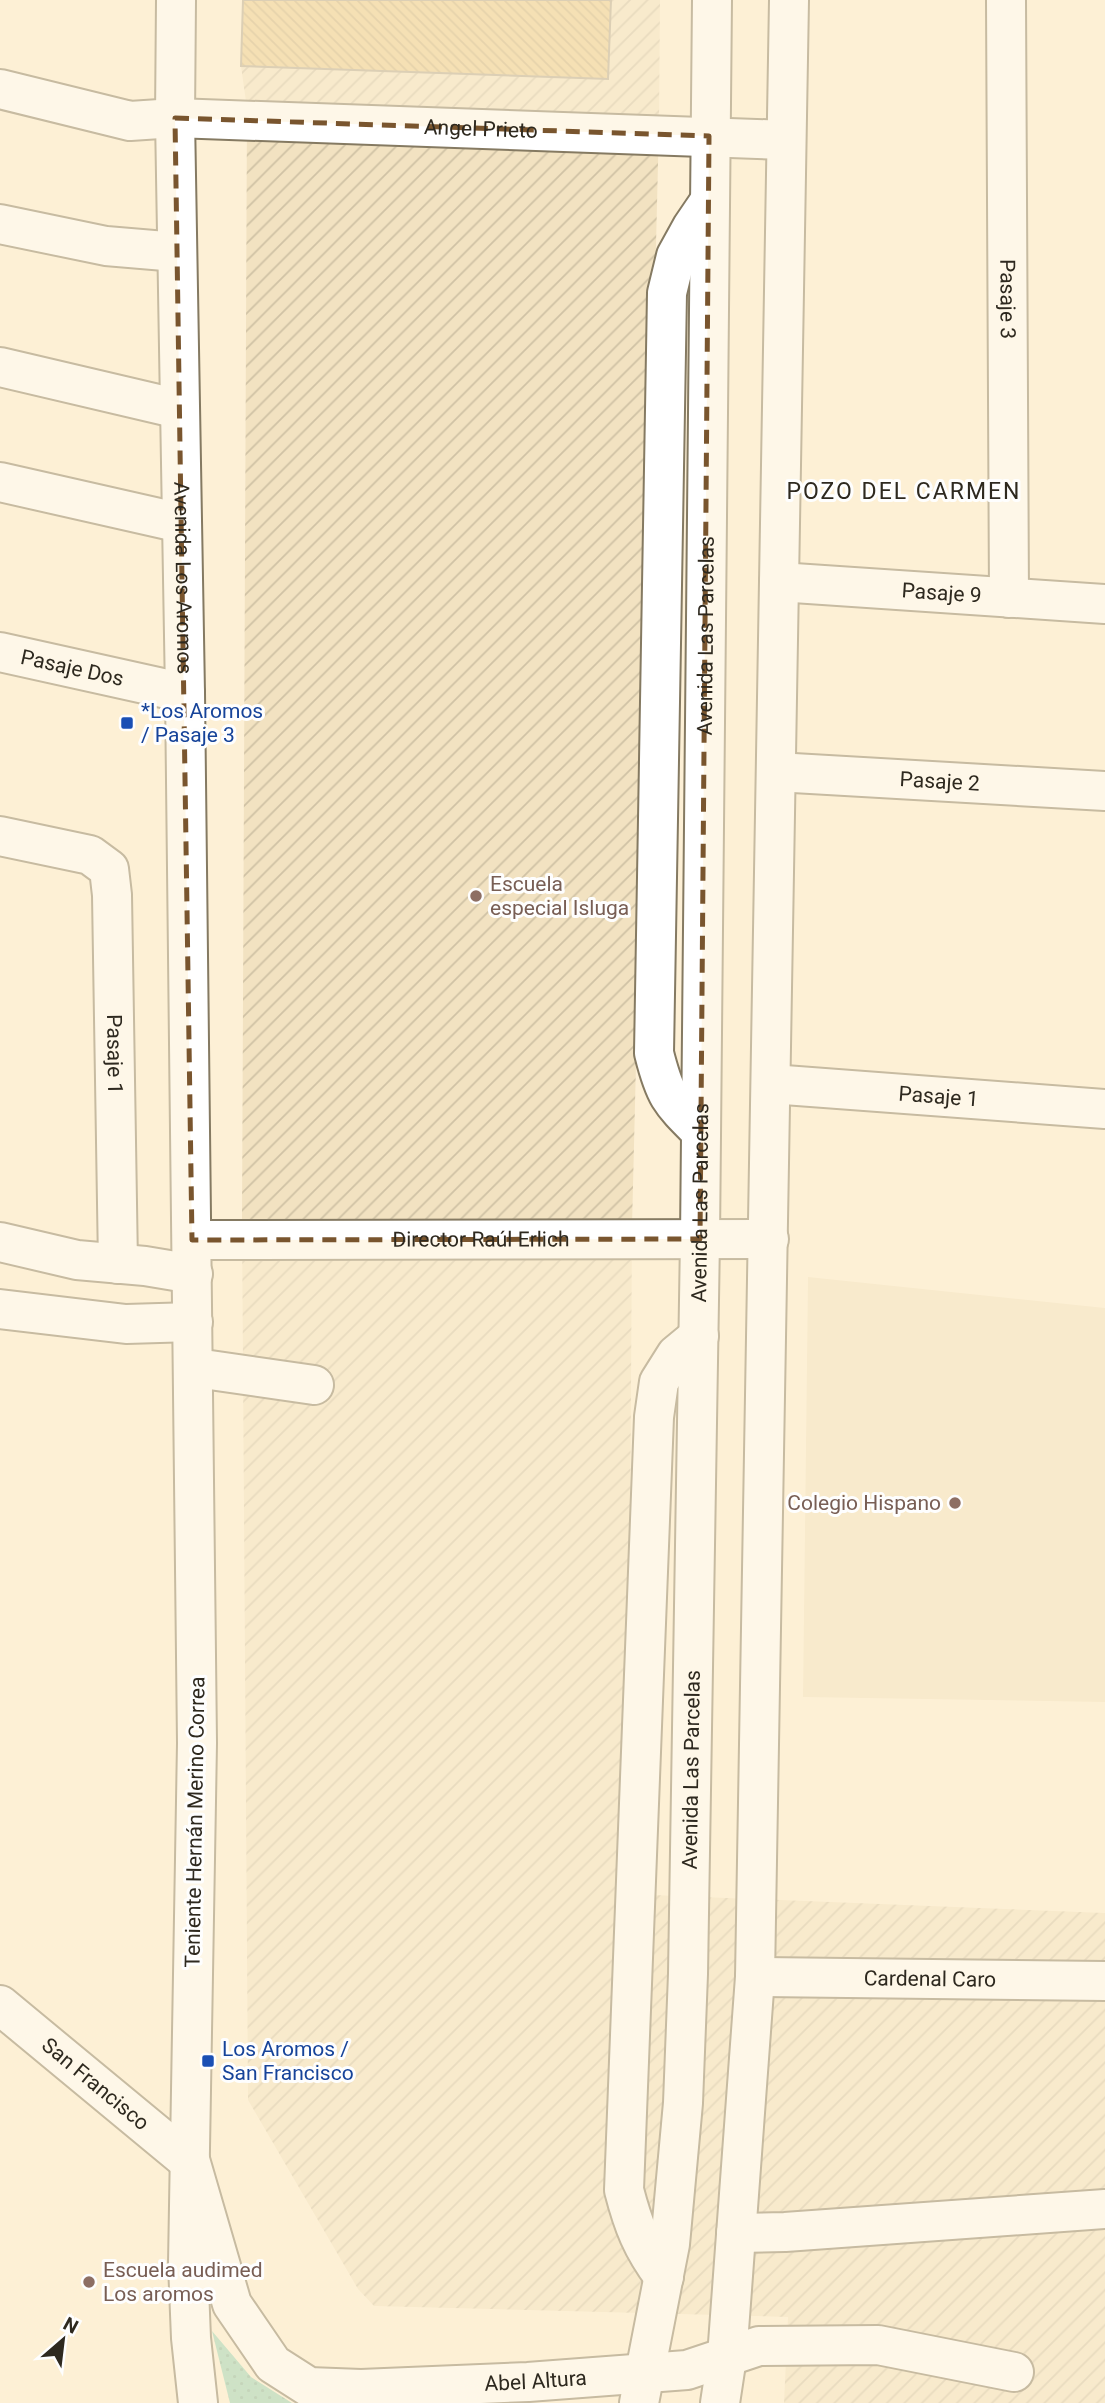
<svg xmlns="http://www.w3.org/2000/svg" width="1105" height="2403" font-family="Roboto,sans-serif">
<defs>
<pattern id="industrial-furrows" width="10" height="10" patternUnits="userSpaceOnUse" patternTransform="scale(1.75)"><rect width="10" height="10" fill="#f2e2c1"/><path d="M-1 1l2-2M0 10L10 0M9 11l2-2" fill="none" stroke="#d0c2a5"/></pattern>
<pattern id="park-dots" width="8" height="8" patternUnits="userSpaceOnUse" patternTransform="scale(1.75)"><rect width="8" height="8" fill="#94d1b3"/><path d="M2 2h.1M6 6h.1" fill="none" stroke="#80b39a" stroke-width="1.8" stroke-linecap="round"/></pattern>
<pattern id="building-back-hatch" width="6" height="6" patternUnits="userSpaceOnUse" patternTransform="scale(1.75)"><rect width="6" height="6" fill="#ebcc8d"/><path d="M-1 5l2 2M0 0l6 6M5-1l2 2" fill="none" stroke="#caaf79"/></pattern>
</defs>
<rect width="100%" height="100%" fill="#fdf0d6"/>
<!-- built -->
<path fill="#f2e2c1" d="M808,1277L1105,1308V1702L803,1697Z"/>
<!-- industrial -->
<path fill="url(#industrial-furrows)" d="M245,0H660L659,123L632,1227L628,1894L1105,1913V2403H784L788,2317L374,2306L358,2289L248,2100L242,1223L247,109L241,66L246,50Z"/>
<!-- park -->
<path fill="url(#park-dots)" d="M212,2331L251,2377L292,2403H230Z"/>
<!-- building -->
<path fill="url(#building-back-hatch)" stroke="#b3a78e" stroke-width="2" d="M243,0H611L608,79L241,66Z"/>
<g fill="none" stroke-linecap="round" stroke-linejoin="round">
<defs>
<g id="minor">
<path id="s1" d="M176,0L175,118L185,693L197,1743L188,2264L191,2338L198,2403"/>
<path id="s2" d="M1006,0L1009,598"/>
<path id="s3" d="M0,89L130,121L175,118L786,140"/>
<path d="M0,224L106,246L177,252"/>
<path d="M0,367L179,409"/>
<path d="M0,482L181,523"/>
<path id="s4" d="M779,582L1105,604"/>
<path id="s5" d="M0,652L185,693"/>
<path id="s6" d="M776,772L1105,791"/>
<path id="s7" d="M0,836L90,855L109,869L112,895L118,1264"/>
<path id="s8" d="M771,1084L1105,1109"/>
<path d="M701,1132C670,1101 665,1097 654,1053L667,293L676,256L692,227L709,202"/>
<path id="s9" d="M192,1240L769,1239"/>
<path d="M0,1242L77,1260L145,1266L193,1274"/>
<path d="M0,1309L126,1324L193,1322"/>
<path d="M193,1370H210L314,1385"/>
<path id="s10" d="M755,1977L1105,1981"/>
<path id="s11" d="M0,2005L191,2163L232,2304L273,2364L309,2387L361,2389L528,2382L687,2370L759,2346L878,2345L1014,2372"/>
<path d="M736,2233L785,2232L1105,2209"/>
<path d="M664,2277C642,2248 633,2225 624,2190L654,1417L659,1382L676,1355L699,1336"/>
<path id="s12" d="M639,2403L670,2244L683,2103L688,1974L700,1239L712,0"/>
<path d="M720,2403L727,2357L755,1977L789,0"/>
</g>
</defs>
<!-- minor casing -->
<use href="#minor" stroke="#857a62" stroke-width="42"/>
<!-- minor -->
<use href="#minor" stroke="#fff" stroke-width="38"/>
</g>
<!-- marked area -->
<path d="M0 0H1105V2403H0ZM175,118L709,136L700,1239L192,1240Z" fill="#fdf0d6" fill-opacity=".55" fill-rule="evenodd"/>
<path fill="none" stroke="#79552e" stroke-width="5" stroke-dasharray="14 9" stroke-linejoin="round" d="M175,118L709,136L700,1239L192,1240Z"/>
<!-- markers -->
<g fill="#1a4fb4" stroke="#fefefe" stroke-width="2.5">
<rect x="120" y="716" width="14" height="14" rx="3.5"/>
<rect x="201" y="2054" width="14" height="14" rx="3.5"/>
</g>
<g fill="#8d6e63" stroke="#fefefe" stroke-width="2.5">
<circle cx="476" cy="896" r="7"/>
<circle cx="955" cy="1503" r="7"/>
<circle cx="89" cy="2282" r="7"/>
</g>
<g text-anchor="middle" stroke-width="6" stroke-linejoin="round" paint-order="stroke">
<!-- street labels -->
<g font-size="21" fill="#2e291f" stroke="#fefefe">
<text dy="7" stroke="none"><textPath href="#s3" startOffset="485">Angel Prieto</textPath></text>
<text dy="7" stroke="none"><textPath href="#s2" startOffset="299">Pasaje 3</textPath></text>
<text dy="7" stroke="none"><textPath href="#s1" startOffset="578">Avenida Los Aromos</textPath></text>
<text dy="7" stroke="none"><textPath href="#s4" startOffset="163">Pasaje 9</textPath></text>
<text dy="7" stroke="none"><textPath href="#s12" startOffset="1771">Avenida Las Parcelas</textPath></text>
<text dy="7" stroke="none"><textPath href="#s5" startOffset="74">Pasaje Dos</textPath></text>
<text dy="7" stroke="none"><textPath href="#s6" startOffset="164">Pasaje 2</textPath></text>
<text dy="7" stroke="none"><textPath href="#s7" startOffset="301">Pasaje 1</textPath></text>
<text dy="7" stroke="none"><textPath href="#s8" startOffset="168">Pasaje 1</textPath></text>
<text dy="7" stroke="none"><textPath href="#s12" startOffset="1204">Avenida Las Parcelas</textPath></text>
<text dy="7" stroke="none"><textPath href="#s9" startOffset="289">Director Raúl Erlich</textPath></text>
<text dy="7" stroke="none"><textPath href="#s12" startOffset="637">Avenida Las Parcelas</textPath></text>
<text transform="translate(195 1822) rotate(-89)" y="7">Teniente Hernán Merino Correa</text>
<text dy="7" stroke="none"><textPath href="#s10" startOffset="175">Cardenal Caro</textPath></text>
<text dy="7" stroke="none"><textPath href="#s11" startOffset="124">San Francisco</textPath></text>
<text dy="7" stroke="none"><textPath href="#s11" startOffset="737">Abel Altura</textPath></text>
</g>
<!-- transit labels -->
<g font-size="21" fill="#164399" stroke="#fefefe" text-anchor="start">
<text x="141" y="718">*Los Aromos<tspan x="141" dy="24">/ Pasaje 3</tspan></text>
<text x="222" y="2056">Los Aromos /<tspan x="222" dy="24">San Francisco</tspan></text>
</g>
<!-- education labels -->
<g font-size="21" fill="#785e54" stroke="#fefefe" text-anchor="start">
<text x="490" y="891">Escuela<tspan x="490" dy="24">especial Isluga</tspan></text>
<text x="941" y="1510" text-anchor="end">Colegio Hispano</text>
<text x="103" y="2277">Escuela audimed<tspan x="103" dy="24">Los aromos</tspan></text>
</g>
<!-- neighbourhood labels -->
<g font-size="23" letter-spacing="2" fill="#2e291f" stroke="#fefefe">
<text x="904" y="499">POZO DEL CARMEN</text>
</g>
</g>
<!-- north arrow -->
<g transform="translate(63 2340) rotate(28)" stroke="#fefefe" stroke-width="5" paint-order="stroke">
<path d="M0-5L12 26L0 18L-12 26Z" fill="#2e291f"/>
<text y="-10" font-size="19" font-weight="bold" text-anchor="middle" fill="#2e291f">N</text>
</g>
</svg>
